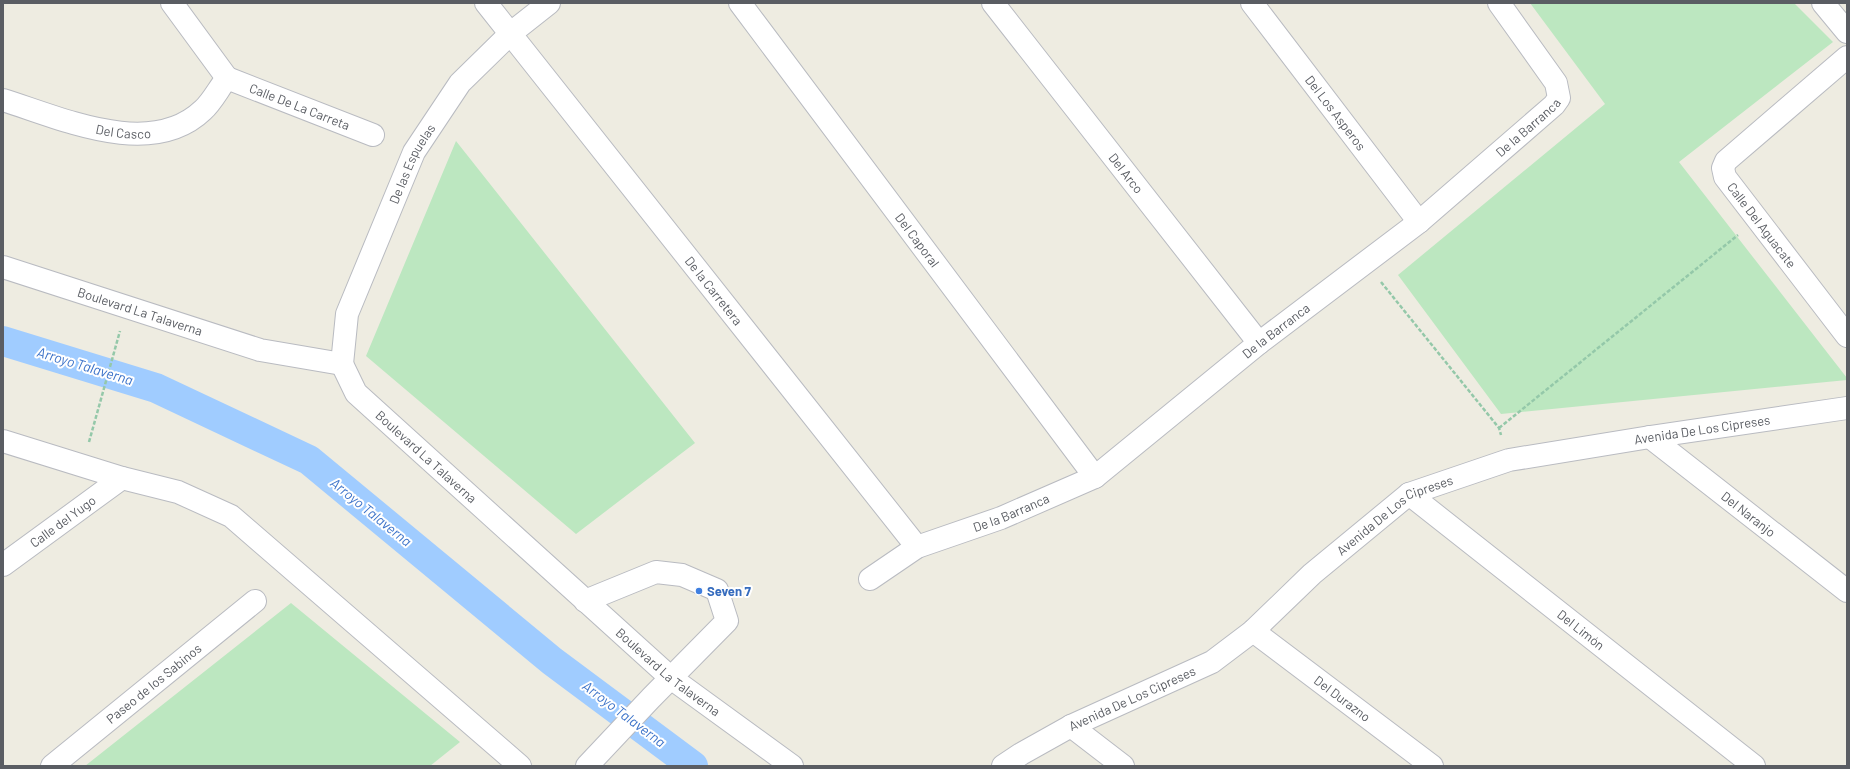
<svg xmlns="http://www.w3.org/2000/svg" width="1850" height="769" font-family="Barlow,sans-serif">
<rect width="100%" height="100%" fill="#eeece1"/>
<!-- green -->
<path fill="#bce7c0" d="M1530,3H1794L1833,42L1679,162L1847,378V380L1501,414L1398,275L1605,104Z
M456,141L695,443L576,534L366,356Z
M291,603L460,742L430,766H85Z"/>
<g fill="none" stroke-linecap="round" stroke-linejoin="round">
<!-- canal -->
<path stroke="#a0ccff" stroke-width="30" d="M3,341L156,388L309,460L552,661L693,766"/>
<defs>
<g id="minor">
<path d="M172,3L227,78"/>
<path id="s1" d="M486,3L917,547"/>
<path id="s2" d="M740,3L1095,477"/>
<path id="s3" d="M993,3L1259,343"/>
<path id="s4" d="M1252,3L1419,222"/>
<path d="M1823,3L1847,32"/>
<path id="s5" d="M1847,57L1726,161L1723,168L1725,177L1847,336"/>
<path id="s6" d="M227,78L373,135"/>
<path id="s7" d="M3,100C61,118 151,160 203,110C212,102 219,88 227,78"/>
<path id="s8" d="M3,267L260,350L342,364"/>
<path id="s9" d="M342,364L356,393L671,678L792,766"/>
<path id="s10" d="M342,364L347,314L414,152L460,83L511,33L549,3"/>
<path id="s11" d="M1650,437L1847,591"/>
<path d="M3,441L122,478L178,492L231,516L520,766"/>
<path id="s12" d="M1409,494L1754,766"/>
<path id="s13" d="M3,565L122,478"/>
<path id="s14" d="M870,579L917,547L1001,518L1095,477L1259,343L1419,222L1554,105L1559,98L1556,83L1499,3"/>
<path d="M585,601L656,572L682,575L717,590L727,621L651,698L587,766"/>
<path id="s15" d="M1253,631L1432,766"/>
<path d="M1071,726L1123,766"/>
<path id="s16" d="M52,766L255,601"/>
<path id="s17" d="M1003,766L1021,754L1071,726L1212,662L1253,631L1312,574L1409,494L1509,460L1650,437L1847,408"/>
</g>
</defs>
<!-- minor casing -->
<use href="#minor" stroke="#b9bbc1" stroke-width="24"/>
<!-- path -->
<path stroke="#94c8a9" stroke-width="2.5" stroke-dasharray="4 2" stroke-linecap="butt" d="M1381,282L1499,428L1501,435
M1499,428L1738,235
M89,442L120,331"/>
<!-- minor -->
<use href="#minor" stroke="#fff" stroke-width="22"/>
</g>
<!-- markers -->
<circle fill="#3f7fe0" stroke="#fff" stroke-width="1.5" cx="699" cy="591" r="4"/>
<g text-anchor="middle" stroke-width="4" stroke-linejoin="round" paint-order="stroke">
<!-- street labels -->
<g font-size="13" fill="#5a5d63" stroke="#fff">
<text dy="5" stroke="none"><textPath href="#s6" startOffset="78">Calle De La Carreta</textPath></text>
<text dy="5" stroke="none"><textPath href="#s4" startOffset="138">Del Los Asperos</textPath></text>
<text dy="5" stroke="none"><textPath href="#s14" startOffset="805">De la Barranca</textPath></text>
<text dy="5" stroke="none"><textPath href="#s7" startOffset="125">Del Casco</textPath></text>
<text dy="5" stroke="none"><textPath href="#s10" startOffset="214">De las Espuelas</textPath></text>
<text dy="5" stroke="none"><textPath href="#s3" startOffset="216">Del Arco</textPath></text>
<text dy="5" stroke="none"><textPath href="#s5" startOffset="237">Calle Del Aguacate</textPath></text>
<text dy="5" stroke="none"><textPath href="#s2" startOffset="296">Del Caporal</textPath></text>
<text dy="5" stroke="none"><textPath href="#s1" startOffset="367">De la Carretera</textPath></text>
<text dy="5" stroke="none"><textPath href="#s8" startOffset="144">Boulevard La Talaverna</textPath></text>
<text dy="5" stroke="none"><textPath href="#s14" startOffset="481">De la Barranca</textPath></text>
<text dy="5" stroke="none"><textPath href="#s17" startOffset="794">Avenida De Los Cipreses</textPath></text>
<text dy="5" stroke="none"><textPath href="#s9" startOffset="127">Boulevard La Talaverna</textPath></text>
<text dy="5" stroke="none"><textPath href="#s14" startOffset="157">De la Barranca</textPath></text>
<text dy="5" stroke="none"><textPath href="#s11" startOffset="125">Del Naranjo</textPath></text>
<text dy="5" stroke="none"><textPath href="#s17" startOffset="470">Avenida De Los Cipreses</textPath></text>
<text dy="5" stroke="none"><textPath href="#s13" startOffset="74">Calle del Yugo</textPath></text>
<text dy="5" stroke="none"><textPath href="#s12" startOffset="219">Del Limón</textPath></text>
<text dy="5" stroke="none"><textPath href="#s9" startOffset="451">Boulevard La Talaverna</textPath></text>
<text dy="5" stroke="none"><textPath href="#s16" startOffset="131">Paseo de los Sabinos</textPath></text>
<text dy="5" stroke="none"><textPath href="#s15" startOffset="112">Del Durazno</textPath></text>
<text dy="5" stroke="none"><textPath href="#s17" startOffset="146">Avenida De Los Cipreses</textPath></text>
</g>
<!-- shop labels -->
<g font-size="13" font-weight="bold" fill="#366cbe" stroke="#fff" text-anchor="start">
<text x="707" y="596">Seven 7</text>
</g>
<!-- water labels -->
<g font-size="14" font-style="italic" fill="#3c73c9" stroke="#fff">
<text transform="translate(85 366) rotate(17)" y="5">Arroyo Talaverna</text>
<text transform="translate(371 512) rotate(39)" y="5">Arroyo Talaverna</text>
<text transform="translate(624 714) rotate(37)" y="5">Arroyo Talaverna</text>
</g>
</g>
<!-- border -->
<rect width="1850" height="769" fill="none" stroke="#5a5d63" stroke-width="8"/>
</svg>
